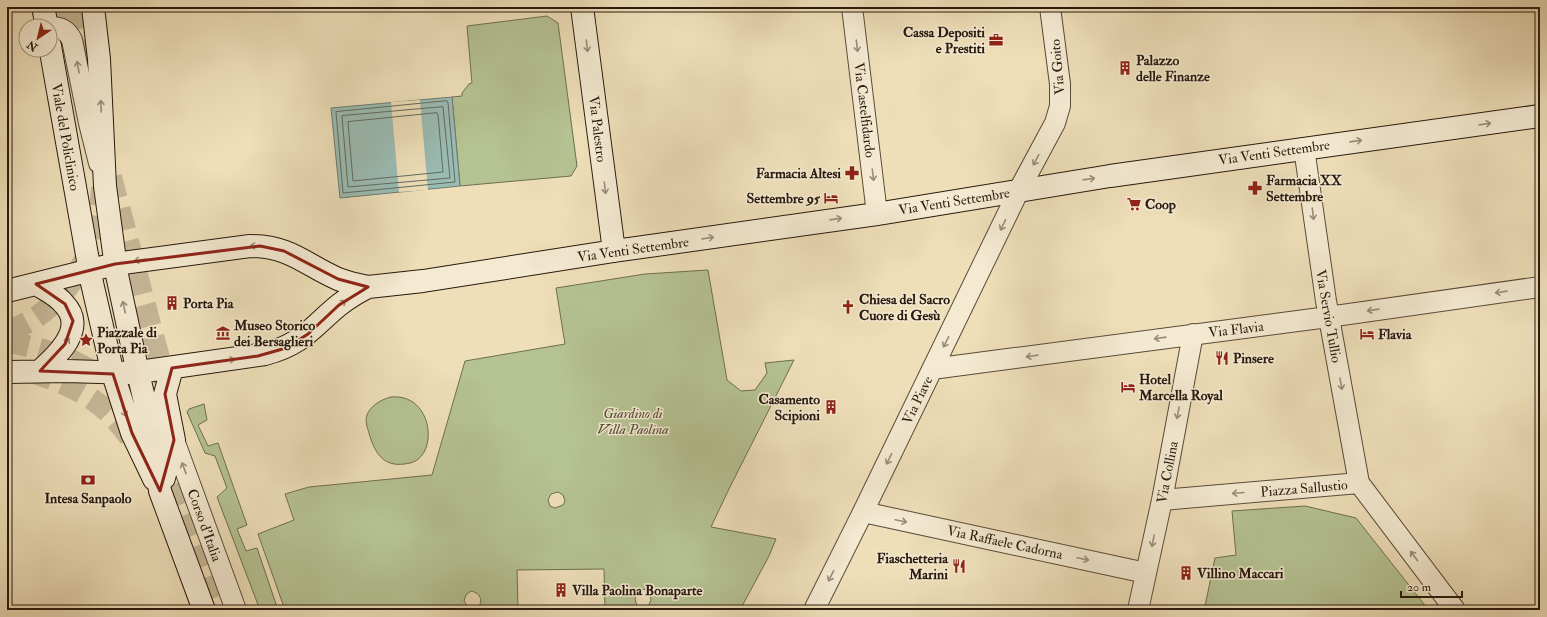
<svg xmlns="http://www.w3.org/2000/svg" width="1547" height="617" font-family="'IM FELL Double Pica',serif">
<rect width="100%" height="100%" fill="#eedfb9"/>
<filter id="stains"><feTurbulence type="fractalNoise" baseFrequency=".005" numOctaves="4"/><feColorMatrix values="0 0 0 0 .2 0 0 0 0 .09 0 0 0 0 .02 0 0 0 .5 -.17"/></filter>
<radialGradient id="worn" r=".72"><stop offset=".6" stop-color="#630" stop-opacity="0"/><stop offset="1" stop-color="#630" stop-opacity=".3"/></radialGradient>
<!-- green -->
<path fill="#b5c292" stroke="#6e6e50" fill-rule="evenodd" d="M547,16L558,23L577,166L571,176L460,186L452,97L462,96V93L469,84L472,83L467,26Z
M708,270L727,380L741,391L755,390L767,373L765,363L794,360L728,491L711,527L776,539L769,556L740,610H605L604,569L517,570L518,610H477C483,601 482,594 471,591L466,595L464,601L470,610H285L258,534L294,520L285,494L309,487L432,475L465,361L565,344L556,288L645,274ZM558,492L563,495L565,501L563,505L555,508L550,506L548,500L551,494ZM641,589C648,589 650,594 651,600L648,607L645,608L638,607C634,600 634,594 641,589Z
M391,397C434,393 439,457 410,463C385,469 375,455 369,433C367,427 365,421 367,415C370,406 382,399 391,397Z
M204,404L207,420L198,425L208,446L218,443L247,525L237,529L246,551L257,548L278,610H260L217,497L227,488L215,456L205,453L187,412L189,409Z
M1305,506L1356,518L1427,608V610H1216V609L1205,606L1215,558L1236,555L1232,511Z"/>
<!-- water -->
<path fill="#9abcb4" stroke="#6c7b71" d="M452,97L460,186L340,198L331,108Z"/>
<!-- pier -->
<path fill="#eedfb9" d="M420,100L428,190L399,192L391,102Z"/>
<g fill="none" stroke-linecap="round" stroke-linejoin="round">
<!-- shore -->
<path stroke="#616a60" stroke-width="1" d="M447,101L448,103L455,182L343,193L336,112Z
M443,107L450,178L348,187L342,116Z
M437,113L438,115L443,172L353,181L348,122Z"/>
<!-- primary-tunnel -->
<path stroke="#c6b797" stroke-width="22" stroke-dasharray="22 11" stroke-linecap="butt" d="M60,7L66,47
M77,7L94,97
M111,177L167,388
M7,331C59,315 91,263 100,212C101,204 101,196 102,188
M7,342C39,347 70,357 98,375
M31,372C60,381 90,393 111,415C120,424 127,434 135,444
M168,451L181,501L222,610"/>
<defs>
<path id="street" d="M852,7L877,214
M50,27C61,27 67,30 72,40L89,123L99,163
M1304,148L1326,301L1359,483
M932,369L1328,317L1540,287
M174,440L236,610
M1162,500L1359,483L1455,610
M863,512L1146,573
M814,610L863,512L1019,190L1055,123L1060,106V84L1050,7
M1138,610L1162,500L1193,334"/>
<path id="secondary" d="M43,7L47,26
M93,7L99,59L105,186L117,275L138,373L153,435L160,491L204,610
M582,7L614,251
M50,46L92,283L113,374L132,433L154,479
M36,284C46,290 57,295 64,304C87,328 58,355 40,371
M7,291L115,264L250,246C290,246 304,264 338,279C348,283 358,285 368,287L423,281L614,251L877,214L1110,176L1540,116
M7,372L67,371L132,373L265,354C303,344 311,328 339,305C348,298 358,292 368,287
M164,478L174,440L165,394L172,368"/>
</defs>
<!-- street casing -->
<use href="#street" stroke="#5a4a38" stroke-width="22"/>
<!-- secondary casing -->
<use href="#secondary" stroke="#28190d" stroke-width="24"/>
<!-- street -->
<use href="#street" stroke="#f4ead2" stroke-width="20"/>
<!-- secondary -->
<use href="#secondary" stroke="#f4ead2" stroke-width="22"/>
</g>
<!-- one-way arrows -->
<defs><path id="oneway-shaft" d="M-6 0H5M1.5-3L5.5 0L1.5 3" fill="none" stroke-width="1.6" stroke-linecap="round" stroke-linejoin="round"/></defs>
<g stroke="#988c79">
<use href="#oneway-shaft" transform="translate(587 46) rotate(83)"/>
<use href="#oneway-shaft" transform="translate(857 46) rotate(83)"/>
<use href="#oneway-shaft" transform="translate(78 67) rotate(-100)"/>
<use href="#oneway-shaft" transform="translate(101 106) rotate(-93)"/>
<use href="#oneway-shaft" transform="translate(1485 124) rotate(-8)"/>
<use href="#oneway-shaft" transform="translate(1356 141) rotate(-8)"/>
<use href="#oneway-shaft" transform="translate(1036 160) rotate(118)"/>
<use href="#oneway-shaft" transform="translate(873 175) rotate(83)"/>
<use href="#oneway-shaft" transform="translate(1089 179) rotate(-8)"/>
<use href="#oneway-shaft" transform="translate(605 188) rotate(83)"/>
<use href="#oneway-shaft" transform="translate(1313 214) rotate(83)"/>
<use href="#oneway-shaft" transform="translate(836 219) rotate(-8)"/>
<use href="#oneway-shaft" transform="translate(1003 225) rotate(116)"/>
<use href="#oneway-shaft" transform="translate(708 238) rotate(-8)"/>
<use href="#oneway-shaft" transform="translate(256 246) rotate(-179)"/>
<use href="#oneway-shaft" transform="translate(140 260) rotate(172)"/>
<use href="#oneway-shaft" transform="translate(1501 292) rotate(172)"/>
<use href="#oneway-shaft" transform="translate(341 304) rotate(-38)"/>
<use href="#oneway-shaft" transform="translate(124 307) rotate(-102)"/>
<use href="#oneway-shaft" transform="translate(1373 310) rotate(172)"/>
<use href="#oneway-shaft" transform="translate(1160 338) rotate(172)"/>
<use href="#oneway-shaft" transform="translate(946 342) rotate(117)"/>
<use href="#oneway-shaft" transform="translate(66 343) rotate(-56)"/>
<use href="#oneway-shaft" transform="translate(1032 356) rotate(172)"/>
<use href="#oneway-shaft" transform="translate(229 360) rotate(-8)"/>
<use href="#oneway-shaft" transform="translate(1341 384) rotate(80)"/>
<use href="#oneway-shaft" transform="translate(124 411) rotate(71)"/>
<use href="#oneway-shaft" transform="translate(1178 413) rotate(101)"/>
<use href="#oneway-shaft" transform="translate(889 459) rotate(116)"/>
<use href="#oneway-shaft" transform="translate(184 468) rotate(-110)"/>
<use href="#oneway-shaft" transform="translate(1238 493) rotate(175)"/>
<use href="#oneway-shaft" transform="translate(901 521) rotate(12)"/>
<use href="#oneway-shaft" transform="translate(1153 541) rotate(102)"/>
<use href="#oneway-shaft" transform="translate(1414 556) rotate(-127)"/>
<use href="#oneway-shaft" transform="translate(1083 559) rotate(12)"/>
<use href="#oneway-shaft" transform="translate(831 576) rotate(117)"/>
</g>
<!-- marked area -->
<path fill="none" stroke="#8f2418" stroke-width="3" stroke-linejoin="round" d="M260,246L284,251L338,279L368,287L339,305L308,334L286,348L258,356L172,368L165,394L174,440L160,491L132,433L113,374L40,371L65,344L73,321L65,304L36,284L115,264Z"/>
<!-- icons -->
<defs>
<symbol id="office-bare" viewBox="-9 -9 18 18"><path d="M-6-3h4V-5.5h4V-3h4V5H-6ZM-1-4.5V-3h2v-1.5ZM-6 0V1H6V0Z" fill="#8f2418" stroke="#f4ead2" stroke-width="2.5" paint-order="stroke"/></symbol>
<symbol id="building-bare" viewBox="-9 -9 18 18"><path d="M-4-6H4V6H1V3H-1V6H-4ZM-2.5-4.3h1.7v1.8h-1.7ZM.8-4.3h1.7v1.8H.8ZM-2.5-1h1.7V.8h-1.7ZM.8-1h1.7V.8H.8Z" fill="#8f2418" stroke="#f4ead2" stroke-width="2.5" paint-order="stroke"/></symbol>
<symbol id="pharmacy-bare" viewBox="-9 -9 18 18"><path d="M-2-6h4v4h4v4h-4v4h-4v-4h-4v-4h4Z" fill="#8f2418" stroke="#f4ead2" stroke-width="2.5" paint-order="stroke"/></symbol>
<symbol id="hotel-bare" viewBox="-9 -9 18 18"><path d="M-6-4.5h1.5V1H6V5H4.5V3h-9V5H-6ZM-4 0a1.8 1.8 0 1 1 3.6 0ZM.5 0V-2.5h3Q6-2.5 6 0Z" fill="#8f2418" stroke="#f4ead2" stroke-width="2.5" paint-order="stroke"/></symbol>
<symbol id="supermarket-bare" viewBox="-9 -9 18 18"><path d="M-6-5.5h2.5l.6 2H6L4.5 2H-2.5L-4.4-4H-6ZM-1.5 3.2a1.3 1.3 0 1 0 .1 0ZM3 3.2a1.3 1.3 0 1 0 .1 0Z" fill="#8f2418" stroke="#f4ead2" stroke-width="2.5" paint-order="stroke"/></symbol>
<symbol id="church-bare" viewBox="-9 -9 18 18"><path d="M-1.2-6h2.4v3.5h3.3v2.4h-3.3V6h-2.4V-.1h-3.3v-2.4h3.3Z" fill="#8f2418" stroke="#f4ead2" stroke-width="2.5" paint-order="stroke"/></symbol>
<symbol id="museum-bare" viewBox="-9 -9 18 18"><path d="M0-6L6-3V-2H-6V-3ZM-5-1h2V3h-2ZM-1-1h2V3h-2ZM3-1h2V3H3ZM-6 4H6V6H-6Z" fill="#8f2418" stroke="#f4ead2" stroke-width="2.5" paint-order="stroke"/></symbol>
<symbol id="sight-bare" viewBox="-9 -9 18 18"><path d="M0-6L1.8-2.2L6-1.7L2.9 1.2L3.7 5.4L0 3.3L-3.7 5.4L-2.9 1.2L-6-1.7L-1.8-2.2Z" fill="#8f2418" stroke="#f4ead2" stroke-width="2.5" paint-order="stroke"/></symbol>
<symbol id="restaurant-bare" viewBox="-9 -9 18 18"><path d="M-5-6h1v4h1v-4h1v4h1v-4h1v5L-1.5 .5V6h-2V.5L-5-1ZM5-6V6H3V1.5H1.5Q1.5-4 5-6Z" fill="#8f2418" stroke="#f4ead2" stroke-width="2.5" paint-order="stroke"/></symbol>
<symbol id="bank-bare" viewBox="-9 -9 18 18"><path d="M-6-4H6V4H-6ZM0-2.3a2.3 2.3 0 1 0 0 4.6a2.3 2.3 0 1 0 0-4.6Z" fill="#8f2418" stroke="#f4ead2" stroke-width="2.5" paint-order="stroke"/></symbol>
</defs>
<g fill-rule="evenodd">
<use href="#office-bare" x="986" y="30" width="20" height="20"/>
<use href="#building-bare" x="1115" y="58" width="20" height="20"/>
<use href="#pharmacy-bare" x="842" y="163" width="20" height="20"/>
<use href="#pharmacy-bare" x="1245" y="178" width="20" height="20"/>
<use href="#hotel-bare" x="821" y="188" width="20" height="20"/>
<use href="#supermarket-bare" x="1124" y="194" width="20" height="20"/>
<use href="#building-bare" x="162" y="293" width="20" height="20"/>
<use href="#church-bare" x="838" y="297" width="20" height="20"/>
<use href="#museum-bare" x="213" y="323" width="20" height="20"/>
<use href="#hotel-bare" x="1357" y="324" width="20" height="20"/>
<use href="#sight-bare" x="76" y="330" width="20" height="20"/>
<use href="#restaurant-bare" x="1212" y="348" width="20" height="20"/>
<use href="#hotel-bare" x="1118" y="377" width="20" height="20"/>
<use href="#building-bare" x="821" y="397" width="20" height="20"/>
<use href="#bank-bare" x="78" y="470" width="20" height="20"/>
<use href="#restaurant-bare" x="949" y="556" width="20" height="20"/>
<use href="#building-bare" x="1176" y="563" width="20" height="20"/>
<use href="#building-bare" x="551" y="580" width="20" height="20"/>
</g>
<g text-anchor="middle" stroke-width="3" stroke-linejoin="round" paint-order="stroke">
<!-- poi labels -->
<g font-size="14" font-weight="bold" fill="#28190d" stroke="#f4ead2" text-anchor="start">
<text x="985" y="37" text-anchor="end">Cassa Depositi<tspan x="985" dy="16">e Prestiti</tspan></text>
<text x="1136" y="65">Palazzo<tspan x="1136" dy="16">delle Finanze</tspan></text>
<text x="841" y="178" text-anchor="end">Farmacia Altesi</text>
<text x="1266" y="185">Farmacia XX<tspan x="1266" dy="16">Settembre</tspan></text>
<text x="820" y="203" text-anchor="end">Settembre 95</text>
<text x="1145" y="209">Coop</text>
<text x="859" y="304">Chiesa del Sacro<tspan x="859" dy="16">Cuore di Gesù</tspan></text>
<text x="183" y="308">Porta Pia</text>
<text x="234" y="330">Museo Storico<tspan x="234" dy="16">dei Bersaglieri</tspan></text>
<text x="97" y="337">Piazzale di<tspan x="97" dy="16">Porta Pia</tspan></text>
<text x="1378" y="339">Flavia</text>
<text x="1233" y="363">Pinsere</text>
<text x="1139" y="384">Hotel<tspan x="1139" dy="16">Marcella Royal</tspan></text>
<text x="820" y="404" text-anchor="end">Casamento<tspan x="820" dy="16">Scipioni</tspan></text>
<text x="88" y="503" text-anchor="middle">Intesa Sanpaolo</text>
<text x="948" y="563" text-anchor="end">Fiaschetteria<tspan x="948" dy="16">Marini</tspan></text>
<text x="1197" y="578">Villino Maccari</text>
<text x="572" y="595">Villa Paolina Bonaparte</text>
</g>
<!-- street labels -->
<g font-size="14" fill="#28190d" stroke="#f4ead2">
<text transform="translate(1057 67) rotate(-95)" y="5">Via Goito</text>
<text transform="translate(865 110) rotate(83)" y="5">Via Castelfidardo</text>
<text transform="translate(598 129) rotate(83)" y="5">Via Palestro</text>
<text transform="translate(66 137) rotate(80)" y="5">Viale del Policlinico</text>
<text transform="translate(1274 152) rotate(-8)" y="5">Via Venti Settembre</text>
<text transform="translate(954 201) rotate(-9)" y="5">Via Venti Settembre</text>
<text transform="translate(633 249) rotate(-8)" y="5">Via Venti Settembre</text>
<text transform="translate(1329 316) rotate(80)" y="5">Via Servio Tullio</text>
<text transform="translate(1236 329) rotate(-7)" y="5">Via Flavia</text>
<text transform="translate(917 400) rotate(-64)" y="5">Via Piave</text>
<text transform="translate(1167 472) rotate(-79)" y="5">Via Collina</text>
<text transform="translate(1304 488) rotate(-5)" y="5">Piazza Sallustio</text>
<text transform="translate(205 525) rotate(70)" y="5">Corso d'Italia</text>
<text transform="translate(1005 542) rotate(12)" y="5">Via Raffaele Cadorna</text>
</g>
<!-- park labels -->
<g font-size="14" font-style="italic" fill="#524c35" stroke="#f4ead2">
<text x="633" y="418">Giardino di<tspan x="633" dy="16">Villa Paolina</tspan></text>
</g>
</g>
<!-- margin -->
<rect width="1547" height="617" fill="none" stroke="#eedfb9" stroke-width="24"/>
<rect x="8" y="8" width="1531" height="601" fill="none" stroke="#28190d" stroke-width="2"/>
<rect x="12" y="12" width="1523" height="593" fill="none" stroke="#28190d"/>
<!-- north arrow -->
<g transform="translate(38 38) rotate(215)"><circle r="19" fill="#f4ead2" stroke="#a29683"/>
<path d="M0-3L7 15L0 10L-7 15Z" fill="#8f2418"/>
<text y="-6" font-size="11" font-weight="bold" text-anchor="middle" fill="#28190d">N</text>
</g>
<!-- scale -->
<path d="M1401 591v6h61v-6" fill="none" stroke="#28190d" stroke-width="2"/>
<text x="1407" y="591" font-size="12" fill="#28190d" stroke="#f4ead2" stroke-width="3" paint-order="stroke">20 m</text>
<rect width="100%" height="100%" filter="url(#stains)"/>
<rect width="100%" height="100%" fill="url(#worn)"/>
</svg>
